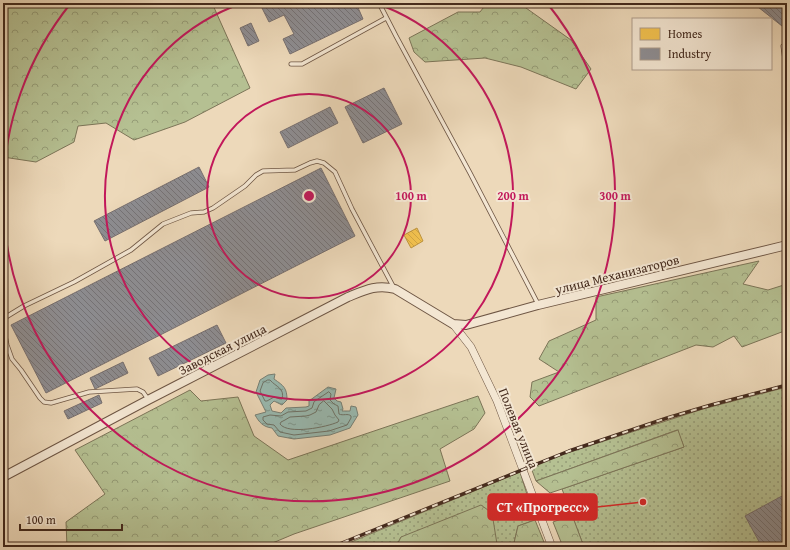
<svg xmlns="http://www.w3.org/2000/svg" width="790" height="550" font-family="'Gentium Book Plus',serif">
<defs>
<pattern id="green-dots" width="8" height="8" patternUnits="userSpaceOnUse"><rect width="8" height="8" fill="#b5c092"/><path d="M2 2h.1M6 6h.1" fill="none" stroke="#959c77" stroke-width="1.8" stroke-linecap="round"/></pattern>
<pattern id="forest-crowns" width="20" height="18" patternUnits="userSpaceOnUse"><rect width="20" height="18" fill="#b5c092"/><path d="M2 6a3 3 0 1 1 6 0M12 15a3 3 0 1 1 6 0" fill="none" stroke="#959c77"/></pattern>
<pattern id="water-ripples" width="26" height="14" patternUnits="userSpaceOnUse"><rect width="26" height="14" fill="#99bab1"/><path d="M2 4q2-2 4 0t4 0M15 11q2-2 4 0t4 0" fill="none" stroke="#7e978f"/></pattern>
<pattern id="homes-back-hatch" width="6" height="6" patternUnits="userSpaceOnUse"><rect width="6" height="6" fill="#f2c14e"/><path d="M-1 5l2 2M0 0l6 6M5-1l2 2" fill="none" stroke="#d1a644"/></pattern>
<pattern id="industry-back-hatch" width="6" height="6" patternUnits="userSpaceOnUse"><rect width="6" height="6" fill="#8d8d92"/><path d="M-1 5l2 2M0 0l6 6M5-1l2 2" fill="none" stroke="#757377"/></pattern>
</defs>
<rect width="100%" height="100%" fill="#edd9ba"/>
<filter id="stains"><feTurbulence type="fractalNoise" baseFrequency=".005" numOctaves="4"/><feColorMatrix values="0 0 0 0 .2 0 0 0 0 .09 0 0 0 0 .02 0 0 0 .5 -.17"/></filter>
<radialGradient id="worn" r=".72"><stop offset=".6" stop-color="#630" stop-opacity="0"/><stop offset="1" stop-color="#630" stop-opacity=".3"/></radialGradient>
<!-- green -->
<path fill="url(#green-dots)" stroke="#7c7558" d="M787,387V541L772,547H584L562,489L684,447L677,430L536,481L530,465L703,409Z
M520,472L535,520L518,526L513,547H493L497,544L401,537L396,547H339Z"/>
<!-- forest -->
<path fill="url(#forest-crowns)" stroke="#7c7558" d="M3,3H212L250,88L185,122L134,140L106,123L78,126L74,142L36,162L3,157Z
M487,3H519L571,40L591,69L576,89L521,67L485,58L425,62L414,52L409,38L458,12H480Z
M759,261L743,284L768,290L787,284V330L742,347L734,336L713,347L696,345L539,406L530,397L532,382L559,372L539,359L549,341L596,320V297Z
M190,390L201,401L238,397L254,436L288,460L478,396L485,413L474,429L440,449L450,481L294,534L263,547H67L66,522L105,494L75,450Z
M678,430L684,447L562,489L550,493L536,481Z
M481,505L492,513L497,544L493,547H396L401,537Z
M572,515L584,547H563L553,522Z
M535,520L546,547H513L518,526Z"/>
<!-- water -->
<path fill="url(#water-ripples)" stroke="#778076" d="M275,374L274,379C284,386 287,388 287,400L282,405L274,401L270,405L272,411L281,413L286,408L306,407L309,406V401L328,387L336,389L334,398L337,401L341,402L343,409L342,411H350L351,406L356,407L358,415L350,428L330,435L294,439L278,436L272,428C263,427 259,422 255,415L266,412L256,392L260,380L268,375Z"/>
<!-- homes -->
<path fill="url(#homes-back-hatch)" stroke="#be943f" d="M417,228L423,241L411,248L404,235Z"/>
<!-- industry -->
<path fill="url(#industry-back-hatch)" stroke="#776f6f" d="M272,3H295L298,8L308,3H356L363,19L290,54L283,39L294,34L284,15L269,22L262,8Z
M753,3H787V30Z
M251,23L259,41L248,46L240,28Z
M384,88L402,124L363,143L345,107Z
M330,107L338,123L288,148L280,132Z
M199,167L209,187L105,241L94,221Z
M321,168L355,236L46,393L11,325Z
M217,325L226,343L158,376L149,358Z
M123,362L128,373L95,389L90,378Z
M99,395L102,403L68,419L64,411Z
M782,496L787,505V547H762L745,516Z"/>
<g fill="none" stroke-linecap="round" stroke-linejoin="round">
<!-- shore -->
<path stroke="#6e7267" stroke-width="1" d="M268,380H270C276,387 285,388 282,399H280L274,397L267,401H265L260,391L263,383Z
M329,392L331,394L330,400L334,404L338,406L339,414C343,416 348,413 351,416V418L347,425L329,431L294,435L280,432L274,425L267,424L263,420V417L270,415L281,416L288,412L306,411L312,408L314,402Z
M324,401L332,409L335,415L339,420L338,422C327,427 288,435 280,424L281,422L285,420L290,417L306,416L310,415L316,412L319,405Z"/>
<defs>
<path id="service" d="M257,3L258,4
M379,3L396,36L470,173L538,304
M783,46L787,74
M291,64H302L386,18
M148,399L143,392L137,389L89,392L51,403L44,402L40,398L21,370L12,359L7,345L4,331V323L6,317L24,306L74,282L131,250L163,224L191,213L204,212L213,208L245,186L256,175L263,171L295,170L310,163L317,161L324,163L335,172L352,209L394,288"/>
<path id="minor" d="M453,324L471,347L497,401L552,547"/>
<path id="tertiary" d="M3,477L148,400L348,297C365,290 377,284 395,289L453,324L466,325L538,305L787,245"/>
</defs>
<!-- service casing -->
<use href="#service" stroke="#6e5644" stroke-width="5"/>
<!-- minor casing -->
<use href="#minor" stroke="#6e5644" stroke-width="8"/>
<!-- tertiary casing -->
<use href="#tertiary" stroke="#6e5644" stroke-width="10"/>
<!-- service -->
<use href="#service" stroke="#f3e6d2" stroke-width="3.5"/>
<!-- minor -->
<use href="#minor" stroke="#f3e6d2" stroke-width="7"/>
<!-- tertiary -->
<use href="#tertiary" stroke="#f3e6d2" stroke-width="8"/>
<defs>
<path id="rail" d="M332,547L569,451L667,418L711,405L787,385"/>
</defs>
<!-- rail casing -->
<use href="#rail" stroke="#442a1d" stroke-width="3.5"/>
<!-- rail -->
<use href="#rail" stroke="#f3e6d2" stroke-width="2" stroke-dasharray="6" stroke-linecap="butt"/>
</g>
<!-- distance rings -->
<g fill="none" stroke="#c2185b" stroke-width="2">
<circle cx="309" cy="196" r="102"/>
<path d="M375 3A204 204 0 1 1 243 3"/>
<path d="M3 193A306 306 0 0 1 71 3M547 3A306 306 0 1 1 3 199"/>
</g>
<g text-anchor="middle" stroke-width="4" stroke-linejoin="round" paint-order="stroke">
<!-- street labels -->
<g font-size="13" fill="#442a1d" stroke="#f3e6d2">
<text transform="translate(617 274) rotate(-14)" y="5">улица Механизаторов</text>
<text transform="translate(222 349) rotate(-27)" y="5">Заводская улица</text>
<text transform="translate(519 428) rotate(68)" y="5">Полевая улица</text>
</g>
</g>
<circle cx="309" cy="196" r="6" fill="#c2185b" stroke="#f3e6d2" stroke-width="2"/>
<g font-size="12" text-anchor="middle" font-weight="bold" fill="#c2185b" stroke="#f3e6d2" stroke-width="4" stroke-linejoin="round" paint-order="stroke">
<text x="411" y="200">100 m</text>
<text x="513" y="200">200 m</text>
<text x="615" y="200">300 m</text>
</g>
<!-- callouts -->
<path fill="none" stroke="#d62828" stroke-width="1.5" d="M643 502L597 507"/>
<circle fill="#d62828" stroke="#f3e6d2" stroke-width="1.5" cx="643" cy="502" r="4"/>
<rect fill="#d62828" stroke="#d62828" stroke-width="1.5" x="488" y="494" width="109" height="26" rx="4"/>
<g font-size="14" text-anchor="middle" font-weight="bold" fill="#fff">
<text x="543" y="512">СТ «Прогресс»</text>
</g>
<!-- margin -->
<rect width="790" height="550" fill="none" stroke="#edd9ba" stroke-width="16"/>
<rect x="4" y="4" width="782" height="542" fill="none" stroke="#442a1d" stroke-width="2"/>
<rect x="8" y="8" width="774" height="534" fill="none" stroke="#442a1d"/>
<!-- legend -->
<rect x="632" y="18" width="140" height="52" fill="#f3e6d2" stroke="#ad9b8a"/>
<rect x="640" y="28" width="20" height="12" fill="#f2c14e" stroke="#ad9b8a"/>
<text x="668" y="38" font-size="12" fill="#442a1d">Homes</text>
<rect x="640" y="48" width="20" height="12" fill="#8d8d92" stroke="#ad9b8a"/>
<text x="668" y="58" font-size="12" fill="#442a1d">Industry</text>
<!-- scale -->
<path d="M20 524v6h102v-6" fill="none" stroke="#442a1d" stroke-width="2"/>
<text x="26" y="524" font-size="12" fill="#442a1d" stroke="#f3e6d2" stroke-width="3" paint-order="stroke">100 m</text>
<rect width="100%" height="100%" filter="url(#stains)"/>
<rect width="100%" height="100%" fill="url(#worn)"/>
</svg>
